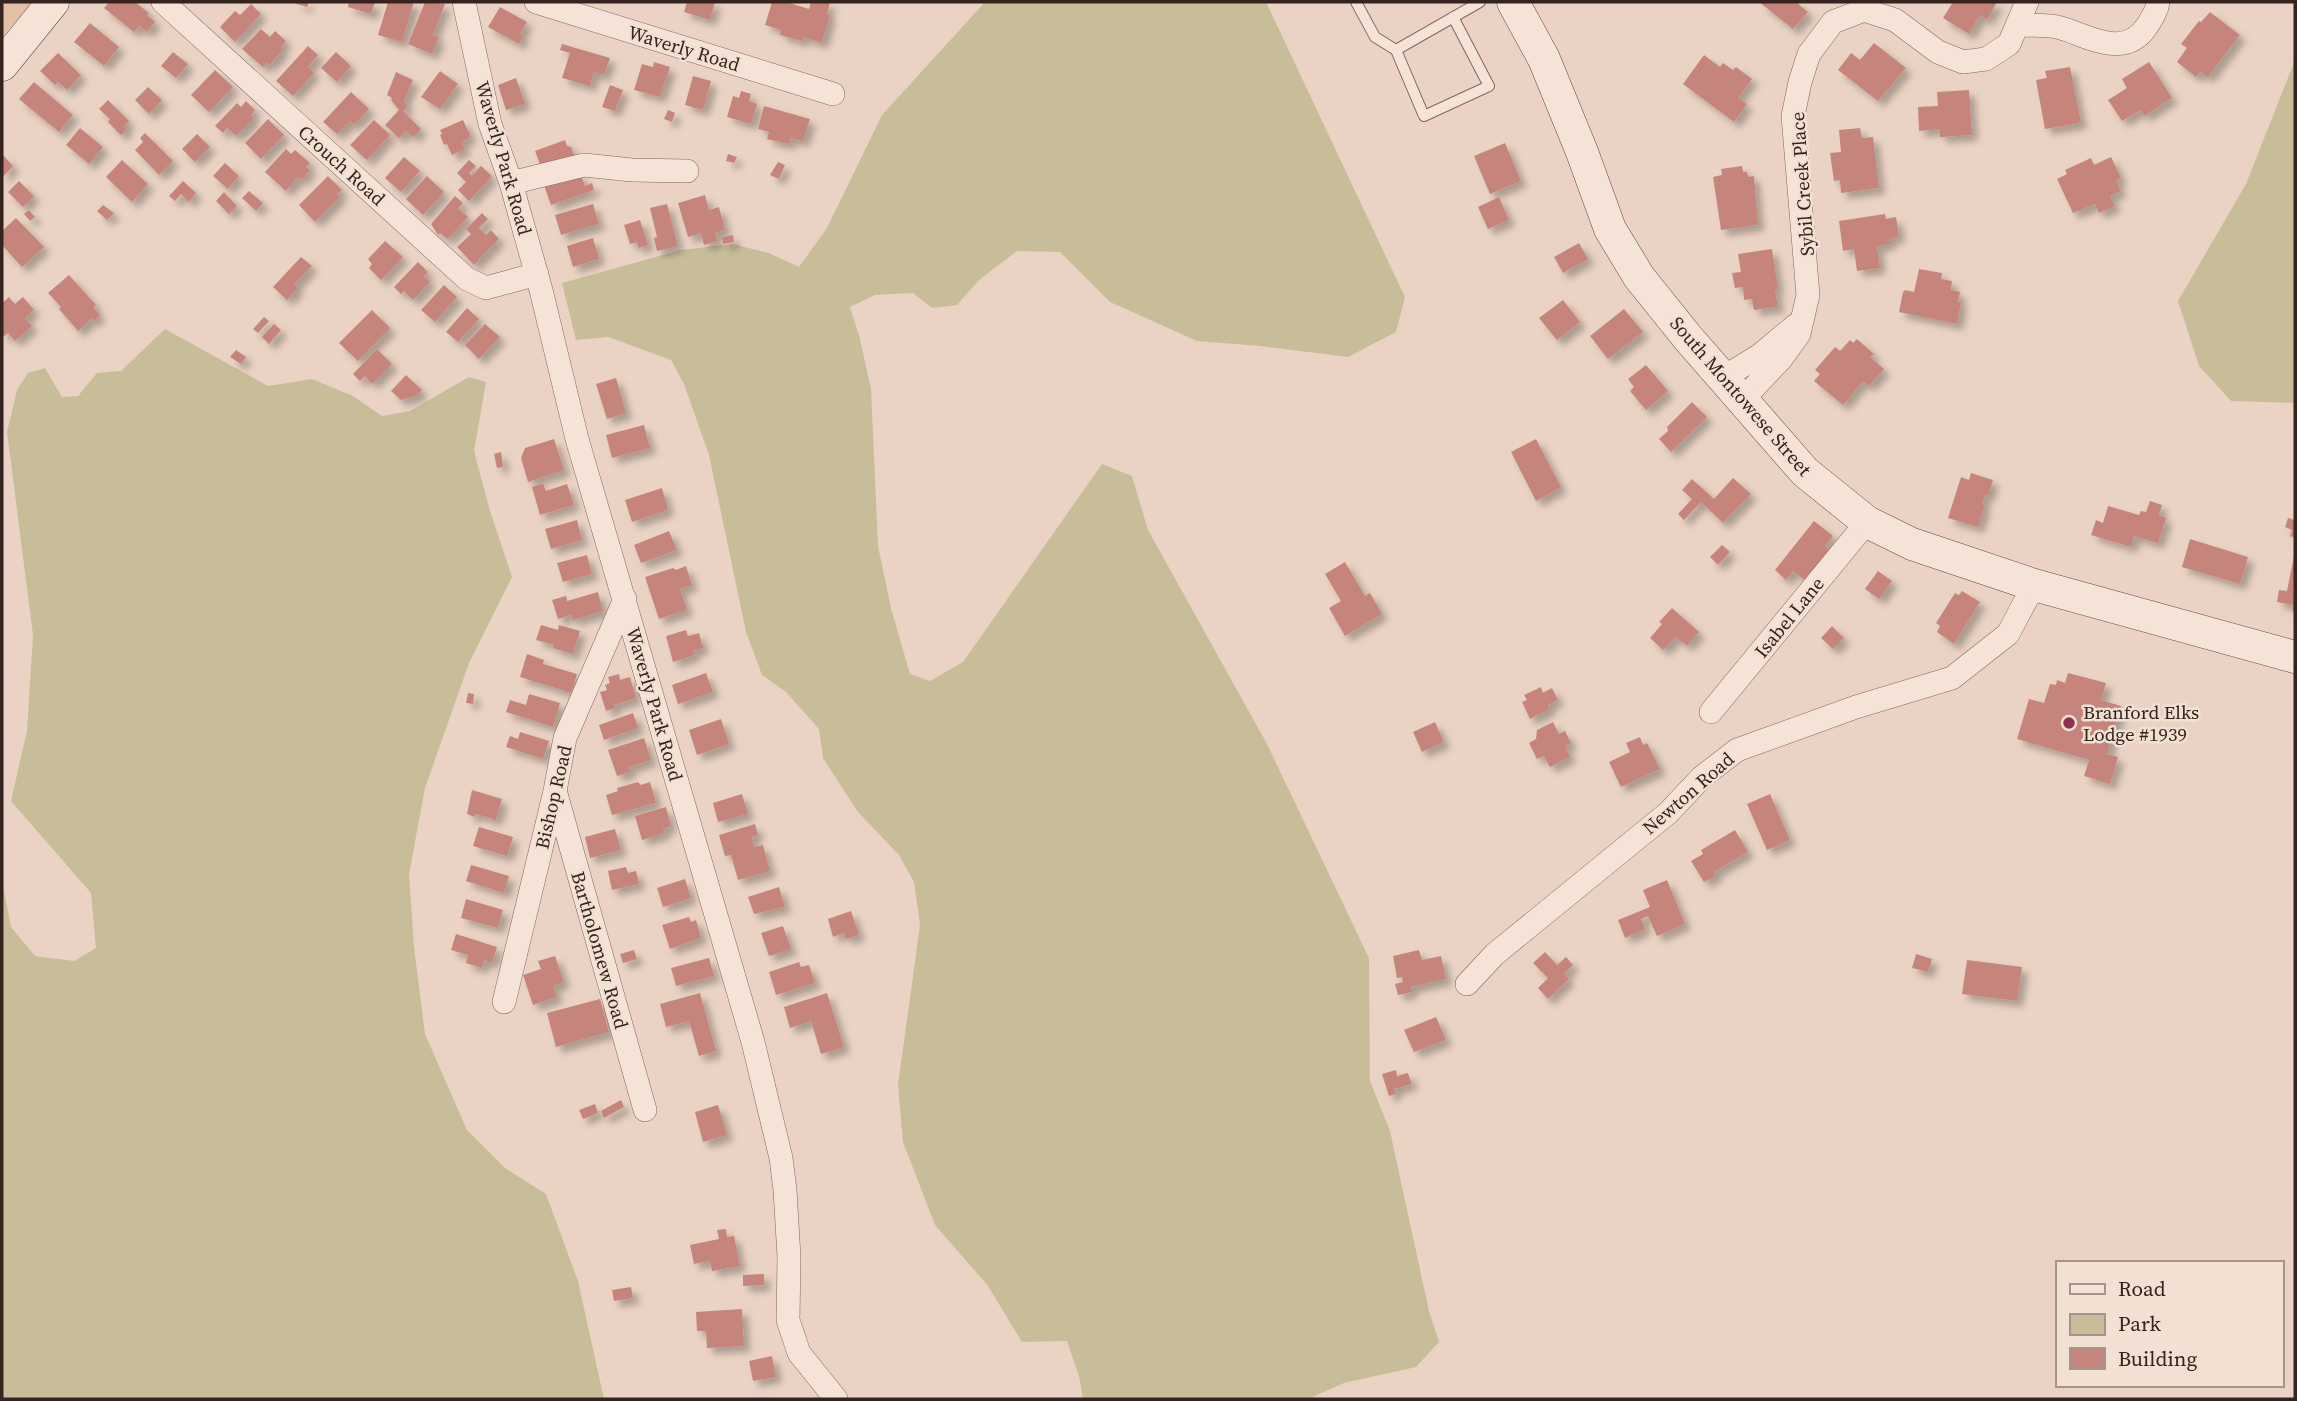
<svg xmlns="http://www.w3.org/2000/svg" width="2297" height="1401" font-family="'Source Serif 4',serif">
<defs>
<filter id="shadow"><feDropShadow dx="6" dy="6" stdDeviation="3.5" flood-color="#0004"/></filter>
</defs>
<rect width="100%" height="100%" fill="#ead3c4"/>
<!-- green -->
<path fill="#c7be99" d="M985,2H1266L1405,297L1396,332L1348,357L1260,346L1197,341L1110,302L1060,252L1017,251L979,280L957,305L932,308L913,293L875,295L850,307L860,339L871,389L878,546L891,608L910,674L930,681L963,662L1102,464L1132,476L1148,530L1267,744L1369,958L1370,1081L1390,1131L1429,1311L1439,1342L1416,1367L1344,1383L1308,1399H1083L1079,1376L1067,1341L1022,1342L988,1286L935,1225L903,1142L898,1085L920,925L914,882L899,855L858,812L823,758L819,729L786,692L762,675L746,632L709,455L684,384L671,360L608,337L576,340L562,283L681,250L732,244L769,253L799,267L827,228L882,115Z
M2295,60V403L2231,401L2199,366L2178,301L2246,184Z
M165,329L268,386L312,379L353,396L382,416L410,411L469,377L486,382L474,451L490,511L512,577L469,663L425,788L409,874L414,947L425,1034L467,1130L505,1168L546,1194L578,1281L604,1399H2V881L11,927L35,956L74,961L96,948L91,893L11,801L27,731L33,635L7,432L17,390L28,373L45,368L62,397L78,396L97,373L121,371Z"/>
<!-- sand -->
<path fill="#e3bfa4" d="M2,2H32L2,37Z"/>
<!-- building -->
<path fill="#c5857d" filter="url(#shadow)" d="M109,2H135L149,13L147,15L155,22L147,32L139,26L134,32L104,8Z
M291,2H309L307,7Z
M349,2H375L371,14L348,7Z
M388,2H414L402,42L378,35Z
M425,2L445,4L433,35L439,37L432,54L408,44Z
M687,2H715L710,20L684,12Z
M772,2H786L809,9L811,2H830L827,14L830,15L822,43L804,37L802,41L780,35L781,30L765,25Z
M1759,2H1800L1798,4L1808,12L1793,29Z
M1953,2H1997L1987,20L1980,15L1969,34L1943,18Z
M251,4L261,14L235,42L220,27L235,11L240,15Z
M500,7L527,22L520,34L523,36L519,44L488,27Z
M2210,12L2240,35L2208,77L2200,72L2196,77L2177,62L2187,48L2181,44L2199,21L2201,22Z
M90,23L119,47L104,66L74,42Z
M261,29L270,37L275,31L286,41L281,46L282,51L270,65L267,63L263,67L242,49Z
M1874,43L1906,68L1878,101L1838,70L1851,53L1860,60Z
M562,44L610,58L604,75L594,72L590,86L562,78L570,53L560,50Z
M308,46L318,55L308,67L314,73L293,96L276,81Z
M173,52L188,64L176,78L161,66Z
M336,52L351,66L337,82L321,68Z
M58,53L81,75L67,90L58,82L55,85L40,71Z
M1704,55L1720,67L1723,63L1733,70L1736,67L1752,79L1738,98L1747,104L1734,122L1683,84Z
M654,62L670,67L660,97L634,90L642,64L653,67Z
M2149,62L2172,98L2144,116L2141,110L2122,121L2108,100L2127,88L2122,79Z
M2070,67L2081,123L2045,129L2036,80L2047,78L2045,71Z
M215,70L233,87L209,112L191,95Z
M440,71L458,84L440,109L421,97Z
M396,72L413,80L404,101L407,107L403,111L421,129L413,137L406,131L399,138L385,125L399,110L391,100L392,98L387,95Z
M693,76L711,81L703,110L685,105Z
M516,78L525,104L506,110L498,85Z
M34,82L73,115L59,132L19,99Z
M610,85L623,90L615,111L602,107Z
M148,87L162,100L149,114L135,100Z
M1969,90L1972,135L1940,137V129L1919,131L1918,107L1938,106L1937,92Z
M741,91L751,94L749,101L757,104L751,124L727,117L733,96L739,98Z
M351,92L369,109L354,125L350,121L337,134L323,122Z
M108,100L129,121L124,126L127,129L121,135L108,122L110,119L99,109Z
M246,101L255,110L251,115L254,118L236,136L227,128L223,133L215,126L237,103L241,107Z
M764,106L810,119L803,141L791,138L789,144L767,139L769,132L758,129Z
M668,110L675,113L672,122L664,119Z
M268,119L284,135L261,159L245,143Z
M374,120L390,135L367,160L350,145Z
M463,120L471,137L461,142L465,149L452,155L447,144L444,145L440,135L442,134L440,130Z
M80,128L103,147L89,164L66,145Z
M1860,128L1862,138L1873,137L1879,188L1841,193L1840,180L1834,181L1830,153L1841,152L1839,130Z
M145,133L173,161L159,175L135,150L143,142L140,138Z
M197,134L210,147L195,162L182,149Z
M565,140L567,146L571,147L576,161L543,172L535,151Z
M1505,143L1521,181L1490,194L1474,156Z
M286,149L291,154L295,150L310,163L306,167L310,170L302,180L298,177L286,191L265,172Z
M2,154L13,166L2,178Z
M728,154L737,157L734,163L726,161Z
M404,157L420,171L401,192L385,178Z
M2111,157L2121,178L2116,181L2121,191L2110,196L2115,206L2099,213L2095,204L2073,213L2057,179L2067,174L2065,170L2091,158L2094,165Z
M122,160L148,184L132,202L106,177Z
M469,160L476,166L469,173L472,176L481,166L492,176L469,201L458,190L466,182L457,173Z
M778,162L785,165L779,179L770,175Z
M225,163L239,176L228,189L213,176Z
M1742,166L1743,172H1747L1748,177L1754,176L1758,225L1721,230L1713,177L1722,175L1721,169Z
M580,173L585,186L592,183L594,190L551,205L544,185Z
M328,176L342,190L337,194L340,197L315,222L299,205Z
M427,176L444,192L423,215L406,199Z
M19,181L34,196L23,207L8,192Z
M183,181L196,193L189,202L181,194L175,201L169,196Z
M249,191L263,203L256,211L242,198Z
M224,192L237,206L229,214L216,201Z
M705,195L709,210L719,207L725,230L715,233L717,241L704,245L701,233L688,237L678,203Z
M455,196L463,203L458,208L468,217L448,239L440,233L438,235L431,224Z
M1499,197L1509,220L1488,229L1478,207Z
M593,204L599,224L561,235L555,215Z
M667,204L678,246L657,251L654,238L657,237L650,208Z
M103,205L114,213L107,220L97,211Z
M29,210L35,217L30,221L24,214Z
M482,213L488,219L479,228L486,235L491,230L499,239L474,265L457,247L471,234L466,229Z
M1885,214L1886,219L1896,217L1899,237L1889,239L1890,244L1877,246L1880,268L1857,271L1854,249L1843,251L1839,221Z
M16,218L44,247L22,267L2,245V231Z
M640,220L648,245L638,248L637,242L630,244L624,225Z
M733,235L734,242L723,244L722,237Z
M593,238L599,259L573,267L567,246Z
M385,241L403,257L381,280L369,268L372,264L368,259Z
M1579,243L1588,259L1563,273L1554,257Z
M1772,249L1778,289H1775L1778,307L1754,310L1752,299L1744,300L1743,287L1735,288L1732,273L1741,272L1738,254Z
M301,257L312,266L294,285L298,288L287,300L273,287Z
M418,262L428,272L424,276L430,282L413,300L404,291L401,294L394,287Z
M1919,269L1942,273L1941,279L1952,281L1951,290L1960,292L1958,302L1961,303L1957,324L1899,312L1903,292L1905,290L1914,292Z
M69,275L96,305L93,307L100,315L94,321L92,318L78,331L59,309L61,307L48,293Z
M444,285L457,297L435,322L421,310Z
M9,297L15,304L23,297L34,310L25,318L32,326L15,341L8,333L3,337L2,335V303Z
M1563,300L1580,322L1557,340L1539,318Z
M467,308L479,319L458,342L446,332Z
M1624,309L1643,332L1608,359L1590,336Z
M372,310L390,328L358,361L339,343Z
M264,317L269,321L258,333L253,329Z
M274,324L281,330L269,344L262,337Z
M485,324L500,337L479,359L465,345Z
M1857,339L1874,354L1870,357L1884,369L1869,386L1863,381L1843,405L1814,381L1820,374L1815,370L1835,347L1840,351L1850,340L1853,343Z
M377,349L392,364L372,384L365,376L360,381L353,374Z
M236,350L246,357L241,364L230,357Z
M1646,365L1668,391L1646,410L1630,391L1634,387L1628,379Z
M406,375L422,390L416,396L401,400L391,391Z
M616,378L626,413L607,419L596,384Z
M1692,402L1707,417L1671,452L1659,439L1668,431L1667,427Z
M644,425L650,448L612,458L606,435Z
M554,439L564,470L528,482L521,458L525,448Z
M1536,439L1561,487L1536,501L1511,452Z
M501,452L503,467L497,468L494,454Z
M1971,473L1993,480L1988,496L1985,495L1982,504L1985,505L1978,527L1948,518L1961,477L1969,480Z
M1733,478L1751,494L1723,523L1701,502L1684,520L1678,514L1692,499L1682,490L1692,479L1714,499Z
M543,483L546,491L567,484L574,505L540,515L532,487Z
M662,488L668,510L632,522L625,500Z
M2150,501L2162,505L2159,515L2166,518L2158,543L2134,536L2131,547L2091,535L2096,520L2103,523L2108,506L2139,515L2141,511L2146,512Z
M2288,518L2295,520V538L2290,536L2292,530L2285,527Z
M577,520L582,540L551,549L545,529Z
M1814,521L1833,536L1825,546L1830,550L1806,581L1793,571L1786,580L1775,570Z
M669,531L677,550L641,563L634,545Z
M2190,539L2248,557L2240,584L2182,567Z
M1722,545L1730,552L1718,565L1710,557Z
M587,555L592,574L563,582L557,563Z
M2294,556H2295V611H2292L2293,605L2277,602L2279,590L2287,591Z
M1345,562L1365,596L1370,593L1382,614L1345,636L1329,608L1341,601L1325,574Z
M686,566L692,585L680,589L687,610L659,619L645,577L673,568L676,570Z
M1878,571L1892,581L1879,599L1865,589Z
M1962,591L1980,602L1954,644L1937,632L1940,626L1936,623L1955,593L1959,595Z
M598,592L603,611L573,620L571,615L558,619L552,600L566,596L567,601Z
M1672,608L1699,632L1687,646L1676,637L1663,650L1650,638L1662,624L1659,622Z
M541,625L558,630L559,625L580,631L573,654L553,648L554,645L536,640Z
M1832,626L1844,638L1833,649L1821,638Z
M686,630L688,636L699,633L703,648L693,651L695,655L673,662L666,636Z
M527,654L544,660L543,664L577,674L571,693L520,677Z
M706,673L713,692L678,704L672,685Z
M2068,673L2106,683L2101,700L2121,706L2107,754L2118,757L2110,784L2084,776L2089,760L2017,739L2029,699L2044,703L2050,684L2056,685L2057,680L2065,683Z
M619,674L620,680L630,677L636,698L614,705L615,708L606,711L600,692L607,690L605,685L610,683L608,677Z
M1541,687L1543,693L1552,688L1558,700L1548,705L1550,709L1530,719L1522,702L1527,700L1524,695Z
M468,693L474,694L473,704L466,703Z
M529,694L560,703L553,727L506,712L510,700L526,705Z
M633,713L638,728L604,740L599,725Z
M721,719L729,744L697,755L689,730Z
M1435,722L1444,742L1422,752L1413,732Z
M1553,722L1559,734L1565,731L1571,743L1565,746L1570,757L1550,767L1544,756L1537,759L1529,743L1536,739L1537,730Z
M520,732L549,741L543,759L506,747L510,736L518,739Z
M1640,737L1643,745L1647,743L1660,769L1621,787L1609,762L1630,752L1626,743Z
M644,738L651,760L629,767L630,772L617,776L608,750Z
M638,782L641,785L650,782L656,803L612,815L606,795L618,791L617,788Z
M472,790L502,799L496,820L476,814L475,817L467,814Z
M742,794L748,814L718,822L713,803Z
M1770,794L1790,840L1767,850L1747,804Z
M666,807L671,826L663,829L665,833L642,840L635,816Z
M755,824L758,835L752,837L754,847L763,845L770,871L738,880L731,855L725,856L719,835Z
M479,827L513,837L507,856L473,846Z
M615,829L621,850L590,858L585,837Z
M1735,830L1748,852L1714,872L1716,876L1704,882L1691,861L1703,854L1701,850Z
M471,865L509,876L504,893L466,881Z
M626,867L628,873L636,871L639,884L612,890L608,871Z
M685,879L691,898L663,907L657,888Z
M1667,880L1685,924L1657,936L1648,916L1641,919L1645,929L1625,938L1618,920L1650,907L1643,890Z
M779,887L785,907L754,914L748,897Z
M466,899L503,910L498,928L461,918Z
M851,911L859,935L846,939L844,933L833,937L828,919Z
M689,917L691,922L696,920L701,938L670,949L662,925Z
M783,926L791,949L769,956L761,933Z
M456,934L497,947L492,963L484,960L482,968L466,963L468,955L451,950Z
M634,950L637,959L623,963L620,954Z
M1419,950L1422,960L1441,956L1446,979L1411,987L1412,992L1398,995L1395,984L1403,982L1402,977L1397,978L1393,956Z
M1545,952L1557,965L1566,957L1573,965L1564,974L1569,979L1548,999L1538,988L1548,978L1533,963Z
M1916,954L1932,959L1928,972L1912,968Z
M555,956L564,982L553,986L557,997L533,1005L523,975L541,969L538,961Z
M709,958L714,976L676,986L671,968Z
M1967,960L2022,967L2017,1001L1962,994Z
M799,962L801,967L809,965L815,983L776,995L769,972Z
M700,993L716,1051L699,1056L689,1021L666,1027L660,1004Z
M827,993L844,1047L821,1054L811,1021L790,1028L784,1007Z
M600,999L609,1032L556,1047L547,1013Z
M1436,1017L1446,1040L1414,1052L1404,1030Z
M1396,1070L1397,1076L1408,1073L1412,1084L1394,1089L1396,1094L1389,1096L1382,1074Z
M621,1100L624,1107L604,1118L601,1111Z
M595,1104L598,1113L583,1119L579,1110Z
M718,1105L727,1135L703,1142L695,1112Z
M726,1229L727,1237L734,1236L740,1266L712,1271L710,1261L694,1264L690,1245L719,1239L717,1230Z
M764,1274V1285L743,1286V1275Z
M631,1287L633,1298L614,1301L612,1290Z
M742,1309L744,1346L707,1348L706,1331H697L696,1312Z
M772,1356L776,1377L753,1381L749,1361Z"/>
<g fill="none" stroke-linecap="round" stroke-linejoin="round">
<defs>
<path id="lane" d="M1356,2L1375,37L1396,50
M1453,17L1489,86L1424,116L1396,50L1480,2"/>
<path id="street" d="M163,2L467,279L486,288L537,274
M464,2L490,124L511,183L541,290L577,439L753,1042L781,1158L785,1190L789,1257L788,1320L799,1353L836,1399
M536,2L833,94
M2017,25C2031,26 2048,24 2061,28C2088,36 2125,60 2147,26C2152,18 2157,11 2158,2
M511,183L584,165L632,170L687,171
M1723,378L1760,355L1796,325
M1742,400L1781,359L1799,334L1808,295L1793,116L1800,82L1809,54L1833,22L1864,10L1895,20L1938,52L1963,62L1986,59L2009,44L2027,2
M1711,712L1867,522
M556,794L645,1110
M1467,984L1495,954L1668,813L1702,777L1737,750L1856,707L1952,678L2008,634L2034,585
M504,1002L555,791L565,738L625,599"/>
<path id="secondary" d="M1513,2L1544,59L1582,152L1610,229L1639,277L1688,338L1805,472L1867,522L1912,544L2034,585L2295,657
M2,65L53,2"/>
</defs>
<!-- lane casing -->
<use href="#lane" stroke="#83655c" stroke-width="12"/>
<!-- street casing -->
<use href="#street" stroke="#83655c" stroke-width="24"/>
<!-- secondary casing -->
<use href="#secondary" stroke="#65473f" stroke-width="33"/>
<!-- lane -->
<use href="#lane" stroke="#f5e3d7" stroke-width="10"/>
<!-- street -->
<use href="#street" stroke="#f5e3d7" stroke-width="23"/>
<!-- secondary -->
<use href="#secondary" stroke="#f5e3d7" stroke-width="32"/>
</g>
<!-- markers -->
<circle fill="#8c324e" stroke="#f2e0d3" stroke-width="2.5" cx="2069" cy="723" r="7"/>
<g text-anchor="middle" stroke-width="5" stroke-linejoin="round" paint-order="stroke">
<!-- street labels -->
<g font-size="19" fill="#34231f" stroke="#f2e0d3">
<text transform="translate(684 48) rotate(17)" y="7">Waverly Road</text>
<text transform="translate(504 158) rotate(74)" y="7">Waverly Park Road</text>
<text transform="translate(342 165) rotate(42)" y="7">Crouch Road</text>
<text transform="translate(1802 184) rotate(-94)" y="7">Sybil Creek Place</text>
<text transform="translate(1741 396) rotate(49)" y="7">South Montowese Street</text>
<text transform="translate(1789 617) rotate(-51)" y="7">Isabel Lane</text>
<text transform="translate(655 704) rotate(74)" y="7">Waverly Park Road</text>
<text transform="translate(1688 793) rotate(-41)" y="7">Newton Road</text>
<text transform="translate(553 797) rotate(-77)" y="7">Bishop Road</text>
<text transform="translate(600 950) rotate(74)" y="7">Bartholomew Road</text>
</g>
<!-- poi labels -->
<g font-size="19" fill="#34231f" stroke="#f2e0d3" text-anchor="start">
<text x="2083" y="719">Branford Elks<tspan x="2083" dy="22">Lodge #1939</tspan></text>
</g>
</g>
<!-- border -->
<rect width="2297" height="1401" fill="none" stroke="#34231f" stroke-width="7"/>
<!-- legend -->
<rect x="2056" y="1261" width="228" height="126" fill="#f2e0d3" stroke="#a6948b" stroke-width="2"/>
<rect x="2070" y="1284" width="35" height="10" fill="#f5e3d7" stroke="#a6948b" stroke-width="2"/>
<text x="2118" y="1296" font-size="21" fill="#34231f">Road</text>
<rect x="2070" y="1314" width="35" height="21" fill="#c7be99" stroke="#a6948b" stroke-width="2"/>
<text x="2118" y="1331" font-size="21" fill="#34231f">Park</text>
<rect x="2070" y="1348" width="35" height="21" fill="#c5857d" stroke="#a6948b" stroke-width="2"/>
<text x="2118" y="1366" font-size="21" fill="#34231f">Building</text>
</svg>
